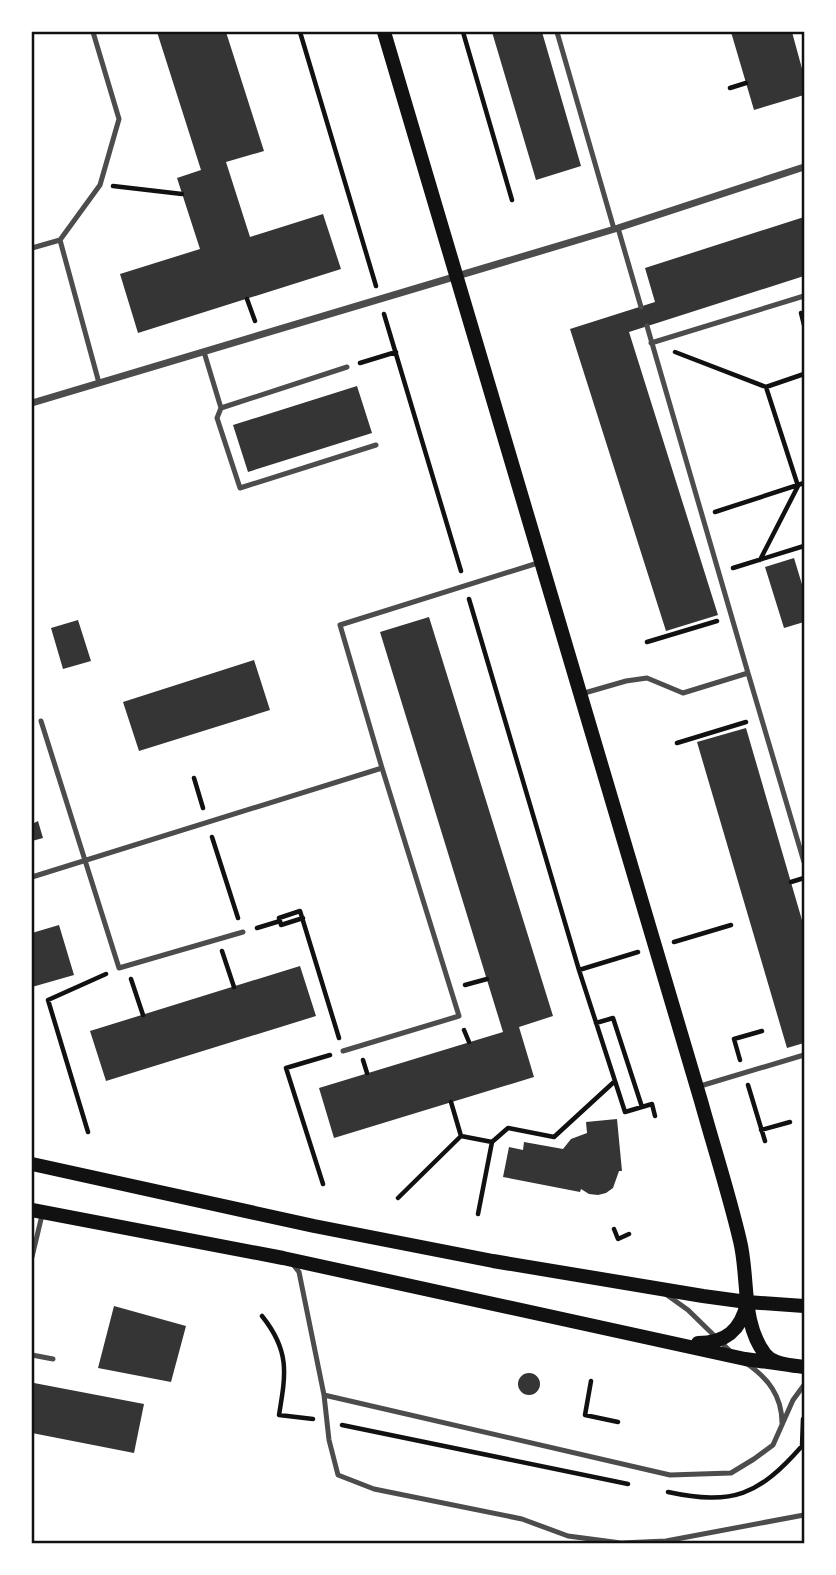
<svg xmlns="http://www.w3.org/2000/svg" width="836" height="1575" font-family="'Golos Text',sans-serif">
<rect width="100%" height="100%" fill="#fff"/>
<!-- building -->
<path fill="#353535" d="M157,32H226L264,151L226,162L250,237L323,214L341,269L138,333L120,274L200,249L177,178L201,170Z
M492,32H542L581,166L536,180Z
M731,32H792L804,76V95L754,110Z
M804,217V276L629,332L718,615L666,631L570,329L655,302L645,268Z
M357,386L372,433L248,472L233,425Z
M794,558L804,591V622L784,628L765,567Z
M429,617L553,1016L519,1027L534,1077L334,1138L319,1088L503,1032L380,632Z
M78,620L91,661L63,669L51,628Z
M254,660L270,710L139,751L123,702Z
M746,728L804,927V1043L787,1048L697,742Z
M38,821L43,838L32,841V824Z
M59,925L74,975L32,987V933Z
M300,966L316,1016L106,1081L90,1031Z
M617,1119L622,1171H619L613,1188L606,1193L598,1195L589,1194L581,1189L580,1192L503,1177L509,1147L523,1150L524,1142L563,1149L571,1139L587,1133L586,1122Z
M114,1306L186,1326L171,1382L98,1368Z
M518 1384a11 11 0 1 1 22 0a11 11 0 1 1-22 0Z
M34,1383L144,1404L134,1453L32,1433V1395Z"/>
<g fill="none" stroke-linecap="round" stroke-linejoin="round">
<!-- path -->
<path stroke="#111" stroke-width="4.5" d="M300,32L376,286
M463,32L512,200
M730,88L746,83
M113,186L182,194
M247,299L255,321
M801,313L804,325
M384,314L461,571
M675,352L766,387
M360,363L396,352
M715,512L804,483
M760,560L798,486L766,387L804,374
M733,568L804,546
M469,599L579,970L615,1081
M647,642L717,621
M677,743L746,722
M194,778L203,808
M212,837L238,918
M791,882L804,878
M280,921L281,925L303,918
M257,928L280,921L279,918L300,911L339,1038
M674,942L731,925
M222,951L234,987
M579,970L638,952
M131,979L143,1015
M465,985L487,979
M596,1023L613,1018L642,1107
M464,1030L469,1042
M363,1060L367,1073
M740,1060L734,1039L762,1031
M748,1085L765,1141
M451,1102L461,1136
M761,1130L790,1122
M88,1132L48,1000L106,974
M461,1136L492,1142
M323,1184L286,1068L330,1055
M398,1198L461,1136
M478,1214L492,1142L508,1128L554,1137L615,1081L625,1112L652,1104L655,1116
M614,1229L618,1239L629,1234
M262,1316C290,1351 286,1373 279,1415L313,1419
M591,1381L585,1415L618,1422
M342,1425L628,1484
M668,1492C733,1506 759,1495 802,1446L803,1419"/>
<!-- service -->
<path stroke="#4c4c4c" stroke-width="5" d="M93,32L119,119L100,185L60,240L99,383
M557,32L614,229
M618,228L641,307
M32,248L60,240
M647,326L748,673
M651,343L804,296
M204,352L221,408L347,367
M221,408L217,418L240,488L376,445
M581,694L626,681L647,678L683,693L748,673L804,862
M41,721L119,968L243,932
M32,877L382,768L340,625L541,562
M343,1051L459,1016L382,768
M697,1087L804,1055
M32,1257L42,1215
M292,1263L299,1272L324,1395L670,1475L731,1473L754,1459L773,1445L793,1400L804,1385
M667,1295L688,1310L730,1351
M32,1355L53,1359
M746,1363C768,1378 782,1396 782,1423
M324,1395L329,1440L338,1475L374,1489L522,1519L568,1536L621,1543L666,1541L804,1515"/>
<!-- minor -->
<path stroke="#4c4c4c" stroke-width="7" d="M32,403L618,228L804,167"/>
<!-- secondary -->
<path stroke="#111" stroke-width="14" d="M384,32L701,1101C714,1148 729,1194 740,1241C749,1277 741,1323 765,1354C772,1363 784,1364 794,1366
M32,1164L314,1226L493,1261L703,1296L747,1302L804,1306
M32,1210L283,1258L745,1359L804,1367
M698,1343C726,1343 741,1330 747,1303"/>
</g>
<!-- border -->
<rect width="836" height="1575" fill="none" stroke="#ffffff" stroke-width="66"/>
<rect x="33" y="33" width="770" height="1509" fill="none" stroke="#111" stroke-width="2.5"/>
</svg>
